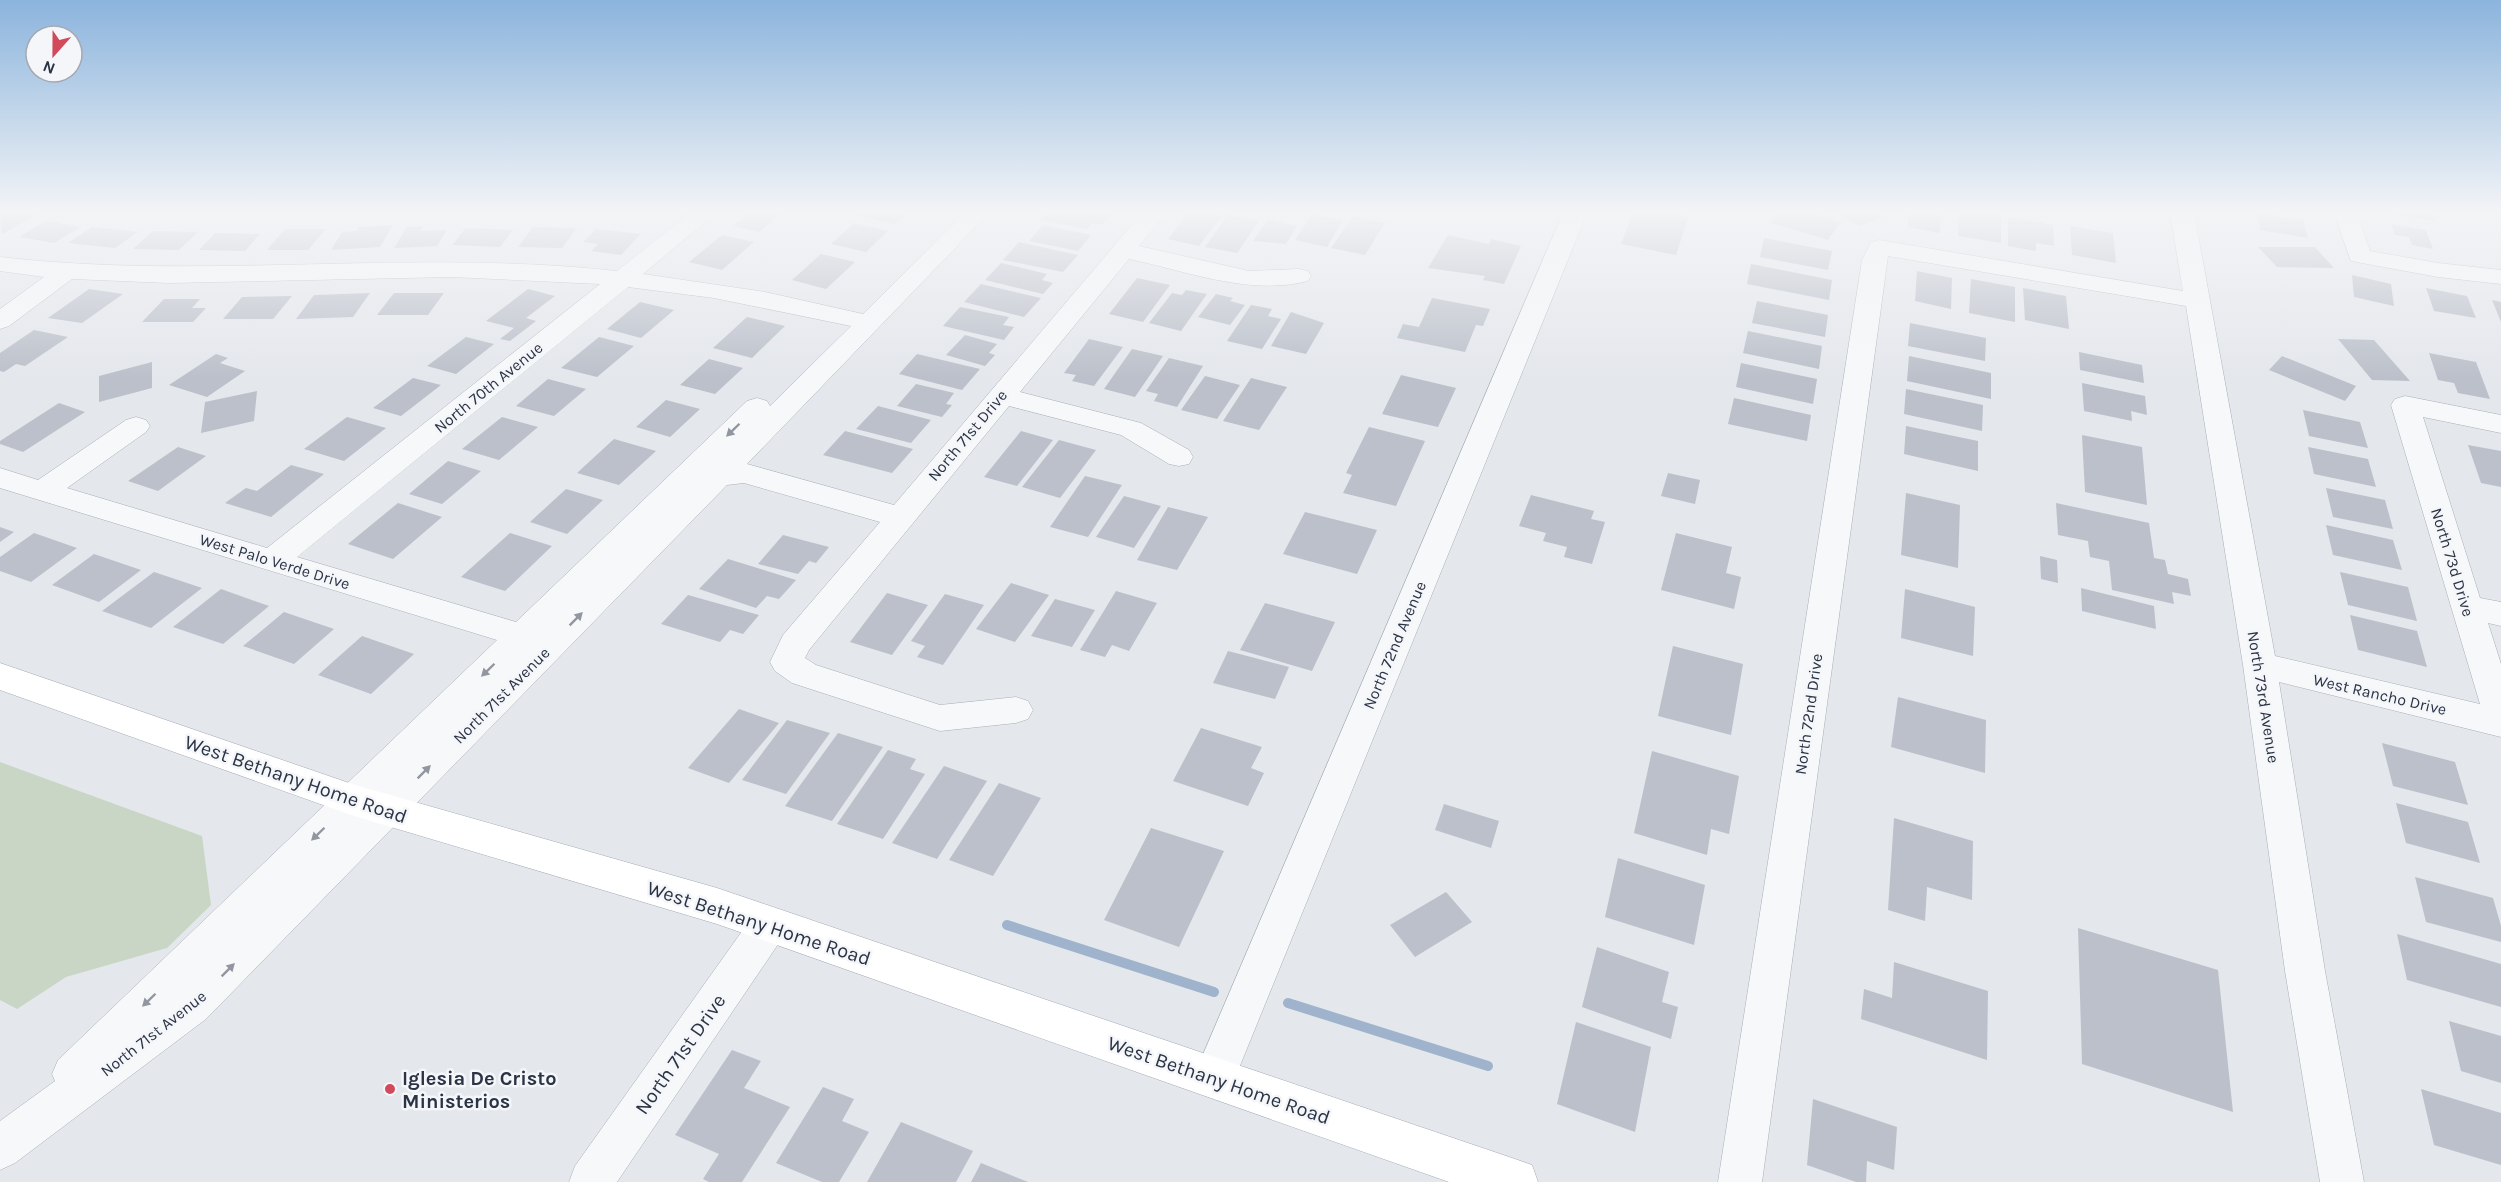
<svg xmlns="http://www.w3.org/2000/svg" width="2501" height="1182" font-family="Karla,sans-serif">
<rect width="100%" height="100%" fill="#e4e7ec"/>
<!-- green -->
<path fill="#c9d6c5" d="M0,762L202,836L211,905L167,948L66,977L17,1009L0,1000Z"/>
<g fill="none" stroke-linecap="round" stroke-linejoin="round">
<!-- stream -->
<path stroke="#9fb4cc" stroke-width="10" d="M1007,925L1214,992
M1288,1003L1488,1066"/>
</g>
<!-- building -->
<path fill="#bbc0ca" d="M0,213H32L38,214L2,234Z
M749,213H781L759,232L733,226Z
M858,213H907L895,224L855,215Z
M1047,213H1101L1111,215L1102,225L1092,223L1087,229L1041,220Z
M1188,213H1224L1199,246L1168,239Z
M1633,213H1684L1682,217L1688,218L1676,255L1621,244Z
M1778,213H1810L1841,222L1828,240L1771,223Z
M1838,213H1877L1884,217L1859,226Z
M1909,213H1941L1940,233L1908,227Z
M1959,213L2001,216V243L1958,236Z
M2257,213L2303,220L2308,238L2260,230Z
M2394,213H2431L2434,221L2394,214Z
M1312,214L1343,220L1327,247L1295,240Z
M1228,215L1259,221L1237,253L1205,247Z
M1353,216L1385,223L1365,255L1331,248Z
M2008,217L2053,225L2054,246L2036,243V251L2008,246Z
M1267,220L1297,226L1286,244L1253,241Z
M46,221L81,227L54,243L19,237Z
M854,223L888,231L866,252L831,244Z
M2391,224L2426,230L2433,249L2412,245L2409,237L2395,235Z
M393,225L380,247L331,250L342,232L357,231L359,227Z
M1043,225L1091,235L1078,251L1029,241Z
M423,226L420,231L447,230L437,246L394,248L407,227Z
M2070,226L2113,233L2116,263L2072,255Z
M92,227L138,232L115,248L68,243Z
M533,227L577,228L562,248L518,247Z
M466,228L513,230L500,247L452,245Z
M285,229H326L308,250H267Z
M596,229L641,234L621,255L591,251L598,244L583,242Z
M153,231L198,232L179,250L133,249Z
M215,233L260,234L245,251L199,250Z
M722,235L754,242L722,270L689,262Z
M1448,235L1489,244L1491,239L1521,246L1504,284L1483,280L1485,276L1428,268Z
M1764,238L1832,251L1828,270L1760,257Z
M1019,242L1078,255L1063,272L1003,260Z
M2258,247H2315L2334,268L2277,267Z
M821,254L855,262L826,289L792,280Z
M1001,263L1047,274L1042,280L1053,283L1043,294L985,280Z
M1751,264L1832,280L1829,300L1747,284Z
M1917,271L1952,278L1951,309L1915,301Z
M2352,275L2391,284L2394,306L2354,297Z
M1137,278L1170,285L1143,322L1109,314Z
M1971,279L2015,287V322L1969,313Z
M981,284L1041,298L1024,317L964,302Z
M2023,288L2066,296L2069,329L2025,320Z
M2426,288L2467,296L2476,318L2434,311Z
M89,289L123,294L82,323L48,318Z
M528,289L555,296L526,318L536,321L510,341L500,339L514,328L486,321Z
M1186,290L1207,294L1181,331L1149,323L1172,293L1182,295Z
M370,293L353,317L296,319L314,295Z
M394,293H444L428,315H377Z
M1216,294L1233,298L1230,301L1245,305L1230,325L1198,317Z
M292,296L273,319H223L242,297Z
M1432,298L1490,309L1483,326L1476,325L1465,352L1397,338L1403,324L1419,327Z
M164,299H200L192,308H206L193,322H142Z
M2492,300L2501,302V322Z
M1757,301L1828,315L1825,337L1752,323Z
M640,302L674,310L641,338L607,329Z
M1251,305L1272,309L1268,316L1281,319L1262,349L1227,341Z
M960,307L1009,317L1003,325L1014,327L1004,340L943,326Z
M1291,312L1324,323L1306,354L1271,346Z
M747,317L785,326L752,358L713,348Z
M1910,323L1986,338L1985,361L1908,346Z
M34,330L68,337L25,366L16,364L4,372L0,371V353Z
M1748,331L1822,346L1819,369L1743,353Z
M965,335L997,344L989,353L995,355L985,366L946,355Z
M466,337L494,344L456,374L427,366Z
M599,337L634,346L597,377L561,368Z
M1089,339L1123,347L1094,386L1072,381L1076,375L1064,373Z
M2338,339L2374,340L2410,381L2372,380Z
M1132,349L1163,356L1135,397L1104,389Z
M2079,352L2142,365L2144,383L2080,370Z
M2429,353L2476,362L2490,399L2458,393L2454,383L2438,380Z
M216,354L228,358L220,363L245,371L207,397L169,385Z
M917,354L980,369L962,390L899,374Z
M1909,356L1991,373V399L1907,381Z
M2282,356L2356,386L2345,401L2269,370Z
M1169,358L1203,366L1177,407L1154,401L1158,394L1146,391Z
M709,359L743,368L715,394L680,385Z
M152,362V388L99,402V376Z
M1741,363L1817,379L1813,404L1736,387Z
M1401,375L1456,388L1438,427L1382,414Z
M1205,376L1240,385L1217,419L1181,410Z
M413,378L441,385L401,416L373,408Z
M1251,378L1287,387L1259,430L1223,421Z
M548,379L586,389L554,416L516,406Z
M2082,383L2145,396L2147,415L2131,411L2132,421L2084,411Z
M916,384L954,393L946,404L952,405L942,417L897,406Z
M1906,389L1983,405L1982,431L1904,414Z
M257,391L254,421L201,433L205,402Z
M1734,398L1811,415L1807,441L1728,424Z
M666,400L700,409L670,437L636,427Z
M59,403L85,412L23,452L0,444V441Z
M878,406L931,420L911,443L856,429Z
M2303,410L2360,422L2368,448L2309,436Z
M347,417L386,428L344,461L304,449Z
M502,417L538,427L499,460L462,449Z
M1906,426L1978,441V471L1904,454Z
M1369,427L1425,441L1396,506L1343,493L1352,475L1346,473Z
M845,431L913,449L892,473L823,455Z
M1021,431L1053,440L1017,486L984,477Z
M2082,435L2142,447L2147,505L2085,492Z
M614,439L656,451L619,485L577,473Z
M1059,440L1096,450L1060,498L1022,487Z
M2468,445L2501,451V487L2481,483Z
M178,447L206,456L158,491L128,481Z
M2308,447L2368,459L2376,487L2314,474Z
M448,461L481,471L442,504L409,494Z
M291,465L324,474L271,517L225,503L246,488L257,491Z
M1668,473L1700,480L1695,504L1661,496Z
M1085,476L1122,485L1088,537L1050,527Z
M2326,488L2385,500L2393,529L2333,517Z
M566,489L603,500L567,534L530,522Z
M1906,493L1960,505L1958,568L1901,555Z
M1531,495L1594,511L1591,519L1605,522L1592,564L1564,557L1567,547L1543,541L1546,533L1519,526Z
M1124,496L1161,506L1134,548L1096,537Z
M398,503L442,517L393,559L348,544Z
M2056,503L2149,523L2154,558L2165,560L2168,574L2188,579L2191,596L2172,592L2174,604L2112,590L2109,561L2090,557L2088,541L2058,535Z
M1168,507L1208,517L1177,570L1137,560Z
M1305,512L1377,530L1357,574L1283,554Z
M2326,525L2393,540L2402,570L2333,555Z
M0,527L14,532L0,542Z
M34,533L77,548L31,582L0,571V557Z
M510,533L552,546L505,591L461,577Z
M1676,533L1732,547L1726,573L1741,577L1734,609L1661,590Z
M783,535L829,547L816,563L809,561L798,574L758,564Z
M94,554L141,570L99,602L52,585Z
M2040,556L2057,560L2058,583L2041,579Z
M728,559L796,580L779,599L767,596L756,608L699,589Z
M154,572L202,588L151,628L102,611Z
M2340,572L2408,587L2417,621L2348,605Z
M1011,583L1049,595L1015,642L976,629Z
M2081,588L2154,606L2156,629L2082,611Z
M221,589L269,606L223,644L173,627Z
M1905,589L1975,607L1973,656L1901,638Z
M1116,591L1157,603L1129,651L1112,645L1105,657L1080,650Z
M887,593L928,605L892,655L850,642Z
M945,594L984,605L943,665L917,657L925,646L911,641Z
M688,595L759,615L743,634L730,630L720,642L661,624Z
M1055,599L1095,610L1072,647L1031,636Z
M1265,603L1335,622L1312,671L1240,650Z
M284,612L334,629L294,664L243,646Z
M2350,615L2417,631L2427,667L2358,650Z
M362,636L414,654L371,694L318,675Z
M1673,646L1743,664L1731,735L1658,716Z
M1228,651L1289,667L1275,699L1213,683Z
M1898,697L1986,720L1985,773L1891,747Z
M739,709L779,723L729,783L688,768Z
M787,720L830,733L786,794L742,780Z
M1201,728L1262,747L1251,768L1264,773L1248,806L1173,781Z
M838,733L883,747L832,821L785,806Z
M2382,743L2455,762L2468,805L2393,786Z
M888,750L916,759L910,769L925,774L883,839L837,824Z
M1652,751L1739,776L1729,834L1711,829L1707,855L1634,833Z
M944,766L987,781L937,859L892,843Z
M999,783L1041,798L993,876L949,860Z
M2396,803L2468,822L2480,863L2406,843Z
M1444,804L1499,821L1491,848L1435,830Z
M1894,818L1973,841L1972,900L1927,887L1925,921L1888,910Z
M1151,828L1224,851L1179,947L1104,920Z
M1618,858L1705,885L1694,945L1605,917Z
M2415,877L2493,898L2501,926V942L2426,922Z
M1446,892L1472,922L1415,957L1390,925Z
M2078,928L2218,970L2233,1112L2082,1064Z
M2397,934L2501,964V1007L2407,980Z
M1597,947L1669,972L1662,1002L1678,1007L1671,1039L1582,1007Z
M1894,962L1988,991L1987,1060L1861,1019L1864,989L1892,998Z
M2449,1021L2501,1036V1083L2461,1071Z
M1576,1022L1651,1047L1635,1132L1557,1104Z
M732,1050L761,1061L744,1088L790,1107L742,1182H709L703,1179L719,1154L675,1135Z
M823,1087L854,1099L842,1121L869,1132L839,1182H822L776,1163Z
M2421,1089L2501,1113V1165L2434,1145Z
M1813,1099L1897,1127L1894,1170L1867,1161L1866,1182H1856L1807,1165Z
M901,1122L973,1151L956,1182H867Z
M981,1163L1028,1182H971Z"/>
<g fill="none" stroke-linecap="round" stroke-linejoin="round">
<defs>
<path id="minor" d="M690,213H716L643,274L765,292L863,314L965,213H989L747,464L894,505L1142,213H1166L1139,246L1249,271L1299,269L1308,271L1311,276L1308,281C1250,296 1186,271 1129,259L1020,392L1141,423L1189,450L1193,457L1189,464L1179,466L1169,464L1121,435L1009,406L809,650L805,658L816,665L940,705L1016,697L1028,701L1033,710L1028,719L1016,723L940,731L792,683L775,671L770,662L783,635L880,522L744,483L727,485L206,1019L15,1163L0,1170V1121L55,1081L52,1074L58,1060L497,640L0,488V468L38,480L126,420L136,417L146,420L150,426L146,432L67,488L267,548L600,284L452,277L169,283L72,279L9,326L0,329V309L44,277L0,271V257C205,281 411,248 617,271ZM628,287L714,298L851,326L770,406L767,401L757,398L747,401L516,622L297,557Z
M1563,213H1587L1235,1078L1229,1092L1214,1098L1199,1092L1193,1078Z
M2170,213H2194L2275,656L2480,704L2391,405L2395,399L2405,396L2501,415V433L2423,417L2480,598L2501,602V626L2488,623L2501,664V737L2279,682L2325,971L2364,1182H2320L2285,971L2243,665L2186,306L1888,256L1762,1182H1718L1862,260L1871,242L1879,240L2183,291Z
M2334,213H2357L2370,251L2438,263L2501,270V284L2438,277L2351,261Z
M769,908L783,913L788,925L783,937L617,1182H569L575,1166L755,913Z"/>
<path id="major" d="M0,663L355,785L717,888L1515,1159L1532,1165L1538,1182H1449L717,924L354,816L0,690Z"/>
</defs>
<!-- minor casing -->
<use href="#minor" stroke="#a9aeb7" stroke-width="1"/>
<!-- major casing -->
<use href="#major" stroke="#a3abb8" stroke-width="1"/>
<!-- minor -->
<use href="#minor" fill="#f7f8fa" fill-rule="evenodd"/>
<!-- major -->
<use href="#major" fill="#fff" fill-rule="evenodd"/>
</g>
<!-- one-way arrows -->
<defs><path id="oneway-solid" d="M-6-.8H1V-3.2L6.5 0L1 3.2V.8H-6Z" transform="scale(1.5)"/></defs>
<g fill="#9196a0">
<use href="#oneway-solid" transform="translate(733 430) rotate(136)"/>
<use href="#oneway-solid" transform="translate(576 619) rotate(-45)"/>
<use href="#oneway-solid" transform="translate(488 670) rotate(136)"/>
<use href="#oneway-solid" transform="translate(424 772) rotate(-45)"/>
<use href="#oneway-solid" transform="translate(318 834) rotate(136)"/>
<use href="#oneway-solid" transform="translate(228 970) rotate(-45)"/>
<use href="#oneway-solid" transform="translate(149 1000) rotate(136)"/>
</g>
<!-- sky -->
<linearGradient id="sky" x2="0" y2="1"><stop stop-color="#8bb4dd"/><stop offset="0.56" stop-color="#f3f4f6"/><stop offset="1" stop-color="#f3f4f6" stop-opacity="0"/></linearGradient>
<rect width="2501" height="378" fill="url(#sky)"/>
<!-- markers -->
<circle fill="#d1495b" stroke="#f4f6f9" stroke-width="2" cx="390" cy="1089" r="6"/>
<g text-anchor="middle" stroke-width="5" stroke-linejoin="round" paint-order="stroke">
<!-- street labels -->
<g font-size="16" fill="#2b3445" stroke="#f4f6f9">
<text transform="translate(488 387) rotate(-39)" y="6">North 70th Avenue</text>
<text transform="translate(967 435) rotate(-50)" y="6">North 71st Drive</text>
<text transform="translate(275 561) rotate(17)" y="6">West Palo Verde Drive</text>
<text transform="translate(2453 562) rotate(73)" y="6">North 73d Drive</text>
<text transform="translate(1394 645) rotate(-67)" y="6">North 72nd Avenue</text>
<text transform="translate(2380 694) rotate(13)" y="6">West Rancho Drive</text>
<text transform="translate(501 695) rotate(-45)" y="6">North 71st Avenue</text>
<text transform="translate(2264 697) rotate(81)" y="6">North 73rd Avenue</text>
<text transform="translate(1808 714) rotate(-82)" y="6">North 72nd Drive</text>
<text transform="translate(153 1033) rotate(-38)" y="6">North 71st Avenue</text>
</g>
<!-- near-street labels -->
<g font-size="20" fill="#2b3445" stroke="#f4f6f9">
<text transform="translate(296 779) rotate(19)" y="7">West Bethany Home Road</text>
<text transform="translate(759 923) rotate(18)" y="7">West Bethany Home Road</text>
<text transform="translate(680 1054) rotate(-55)" y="7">North 71st Drive</text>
<text transform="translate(1219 1080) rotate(19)" y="7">West Bethany Home Road</text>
</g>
<!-- near-poi labels -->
<g font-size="20" font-weight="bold" fill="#2b3445" stroke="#f4f6f9" text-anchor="start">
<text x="402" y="1085">Iglesia De Cristo<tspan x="402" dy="23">Ministerios</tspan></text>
</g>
</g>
<!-- north arrow -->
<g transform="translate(54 54) rotate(201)"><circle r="28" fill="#f4f6f9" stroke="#a4a8b1" stroke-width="1.5"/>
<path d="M0-4.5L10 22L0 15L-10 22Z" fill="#d1495b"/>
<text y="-9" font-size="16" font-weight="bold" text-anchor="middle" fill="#2b3445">N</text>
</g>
</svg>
